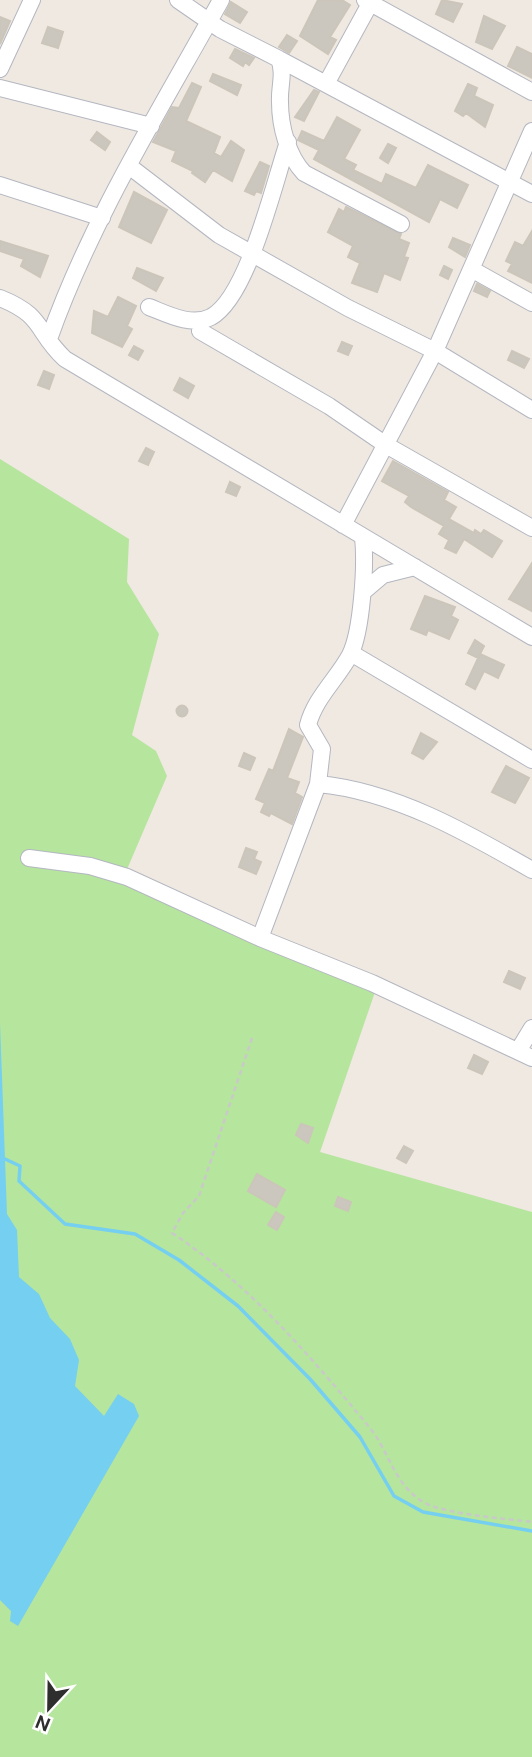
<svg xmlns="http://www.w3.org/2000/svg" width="532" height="1757" font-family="'DM Sans',sans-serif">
<rect width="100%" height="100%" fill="#efe9e1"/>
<!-- green -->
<path fill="#b6e59e" d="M0,459L129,539L127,582L159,634L132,735L156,751L167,776L122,881L375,992L320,1152L532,1212V1757H0Z"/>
<!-- water -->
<path fill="#75cff0" d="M0,1023L7,1214L17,1230L19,1277L39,1294L50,1318L70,1339L79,1360L75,1386L104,1416L118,1394L134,1404L139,1416L18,1626L10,1621L11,1611L0,1600Z"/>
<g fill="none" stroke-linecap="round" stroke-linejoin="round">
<!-- stream -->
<path stroke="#75cff0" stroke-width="3.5" d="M5,1159L20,1166L19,1181L65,1224L135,1234L179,1260L238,1306L310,1379L360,1437L394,1496L423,1512L532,1531"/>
</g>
<!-- building -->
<path fill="#cbc7bf" stroke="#cbc5ba" stroke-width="2" d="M318,0H342L350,5L330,37L336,40L328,54L300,36Z
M442,0L462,4L453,22L436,14Z
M231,2L247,12L240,23L225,14Z
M484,16L505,26L492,49L476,42Z
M0,17L10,21L0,44Z
M48,27L63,32L58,48L42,43Z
M287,35L297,41L289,53L279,47Z
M517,47L532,54V78L508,66Z
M235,49L254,58L249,65L245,62L243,66L230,58Z
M213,74L241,85L237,95L210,81Z
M192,83L201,87L186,121L220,137L214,153L221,157L231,141L244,150L232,181L213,170L205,182L192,173L193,171L172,161L176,151L153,142L172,107L179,108Z
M468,84L477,88L474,96L493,105L485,127L466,113L463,116L455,111Z
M314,90L319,92L304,121L295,117Z
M337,117L360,130L344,159L356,165L353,170L382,184L386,174L416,188L428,165L468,185L457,208L440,199L429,222L314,159L319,150L298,140L302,131L324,141Z
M97,132L110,142L105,150L91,140Z
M388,144L396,148L388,163L380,158Z
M260,162L269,166L261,193L256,191L254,195L245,191Z
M134,192L167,210L151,243L119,227Z
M346,207L401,234L399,239L409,243L404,257L408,258L400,280L384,273L377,292L352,283L360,263L348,257L353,246L328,232L339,209L344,212Z
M532,231V283L508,271L512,264L506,261L515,242L523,246Z
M453,238L470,245L465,257L449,247Z
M0,241L48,256L40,277L21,266L24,259L0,251Z
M444,266L452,270L448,279L440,275Z
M137,268L163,278L156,291L133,278Z
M477,284L490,291L487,297L474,291Z
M118,297L136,306L127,326L132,329L122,347L92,333L94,311L108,317Z
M342,342L352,346L348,355L338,351Z
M134,346L143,351L138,360L129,355Z
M512,351L529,359L524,368L508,360Z
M44,371L54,375L49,389L38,385Z
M180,378L194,386L188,398L174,390Z
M146,448L154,452L148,465L139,461Z
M393,461L448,492L444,500L456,507L449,519L474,533L475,530L481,534L484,530L502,541L492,557L464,539L456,553L445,548L449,540L439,534L444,526L411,507L405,502L409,496L382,481Z
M230,482L240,487L236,496L226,492Z
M532,563V611L509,599Z
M425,596L455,607L451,616L458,620L449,639L428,630L426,635L411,629Z
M475,640L484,646L478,658L468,653Z
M480,654L504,665L498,678L484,671L475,689L466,684Z
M176.5 711a5.5 5.5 0 1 1 11 0a5.5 5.5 0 1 1-11 0Z
M289,729L303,737L287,778L299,782L295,793L302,797L292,824L271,813L269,816L261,812L265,803L256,799L269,769L273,771Z
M421,733L437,742L423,759L412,753Z
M244,753L255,758L250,770L239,766Z
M506,766L529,778L515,803L492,792Z
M246,848L257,852L254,859L261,862L256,874L239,867Z
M509,971L525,978L520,989L504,982Z
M474,1055L488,1062L482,1074L468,1068Z
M301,1124L313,1128L308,1143L296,1135Z
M404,1146L413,1151L406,1163L397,1158Z
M257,1174L285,1190L276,1207L248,1191Z
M338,1197L351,1202L348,1211L335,1206Z
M276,1212L284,1217L277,1230L268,1225Z"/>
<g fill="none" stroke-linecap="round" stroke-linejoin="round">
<defs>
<path id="minor" d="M178,0L220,29L279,59C285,74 279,87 280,102C280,127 288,156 304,173L401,224
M365,0L532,92
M279,59L532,194
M0,69L32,0
M326,84L372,0
M0,88L151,126
M129,166L219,235L348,308L435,351L532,410
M0,185L102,218
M473,270L532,303
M0,298C45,316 35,331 65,359L532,637
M149,307C167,314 191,327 211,317C248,297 274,183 288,142
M200,331L329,406L386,445L532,528
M49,339C91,220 160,110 221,0
M343,525L435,351L532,131
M363,592L383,575L415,567
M351,653L532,760
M318,784C394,791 466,832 532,870
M29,858L90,866L127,877L260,938L372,983L532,1058
M260,938L318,784L322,749L308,725C315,698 337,679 350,655C362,631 366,564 363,537
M518,1051L532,1028"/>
</defs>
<!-- minor casing -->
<use href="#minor" stroke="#b4b7c1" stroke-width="18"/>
<!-- path -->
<path stroke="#c9c9c9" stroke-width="2.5" stroke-dasharray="5 3.5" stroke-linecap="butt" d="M252,1038L199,1196L183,1213L172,1233C249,1284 311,1357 370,1428C390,1453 395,1488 427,1504C448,1514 507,1519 532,1522"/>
<!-- minor -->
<use href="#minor" stroke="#fff" stroke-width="16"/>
</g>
<!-- north arrow -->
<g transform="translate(49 1708) rotate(202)" stroke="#ffffff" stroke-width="5" paint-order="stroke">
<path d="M0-5L12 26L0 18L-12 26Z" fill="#2e2e2e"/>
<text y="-10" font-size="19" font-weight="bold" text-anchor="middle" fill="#2e2e2e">N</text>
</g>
</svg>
